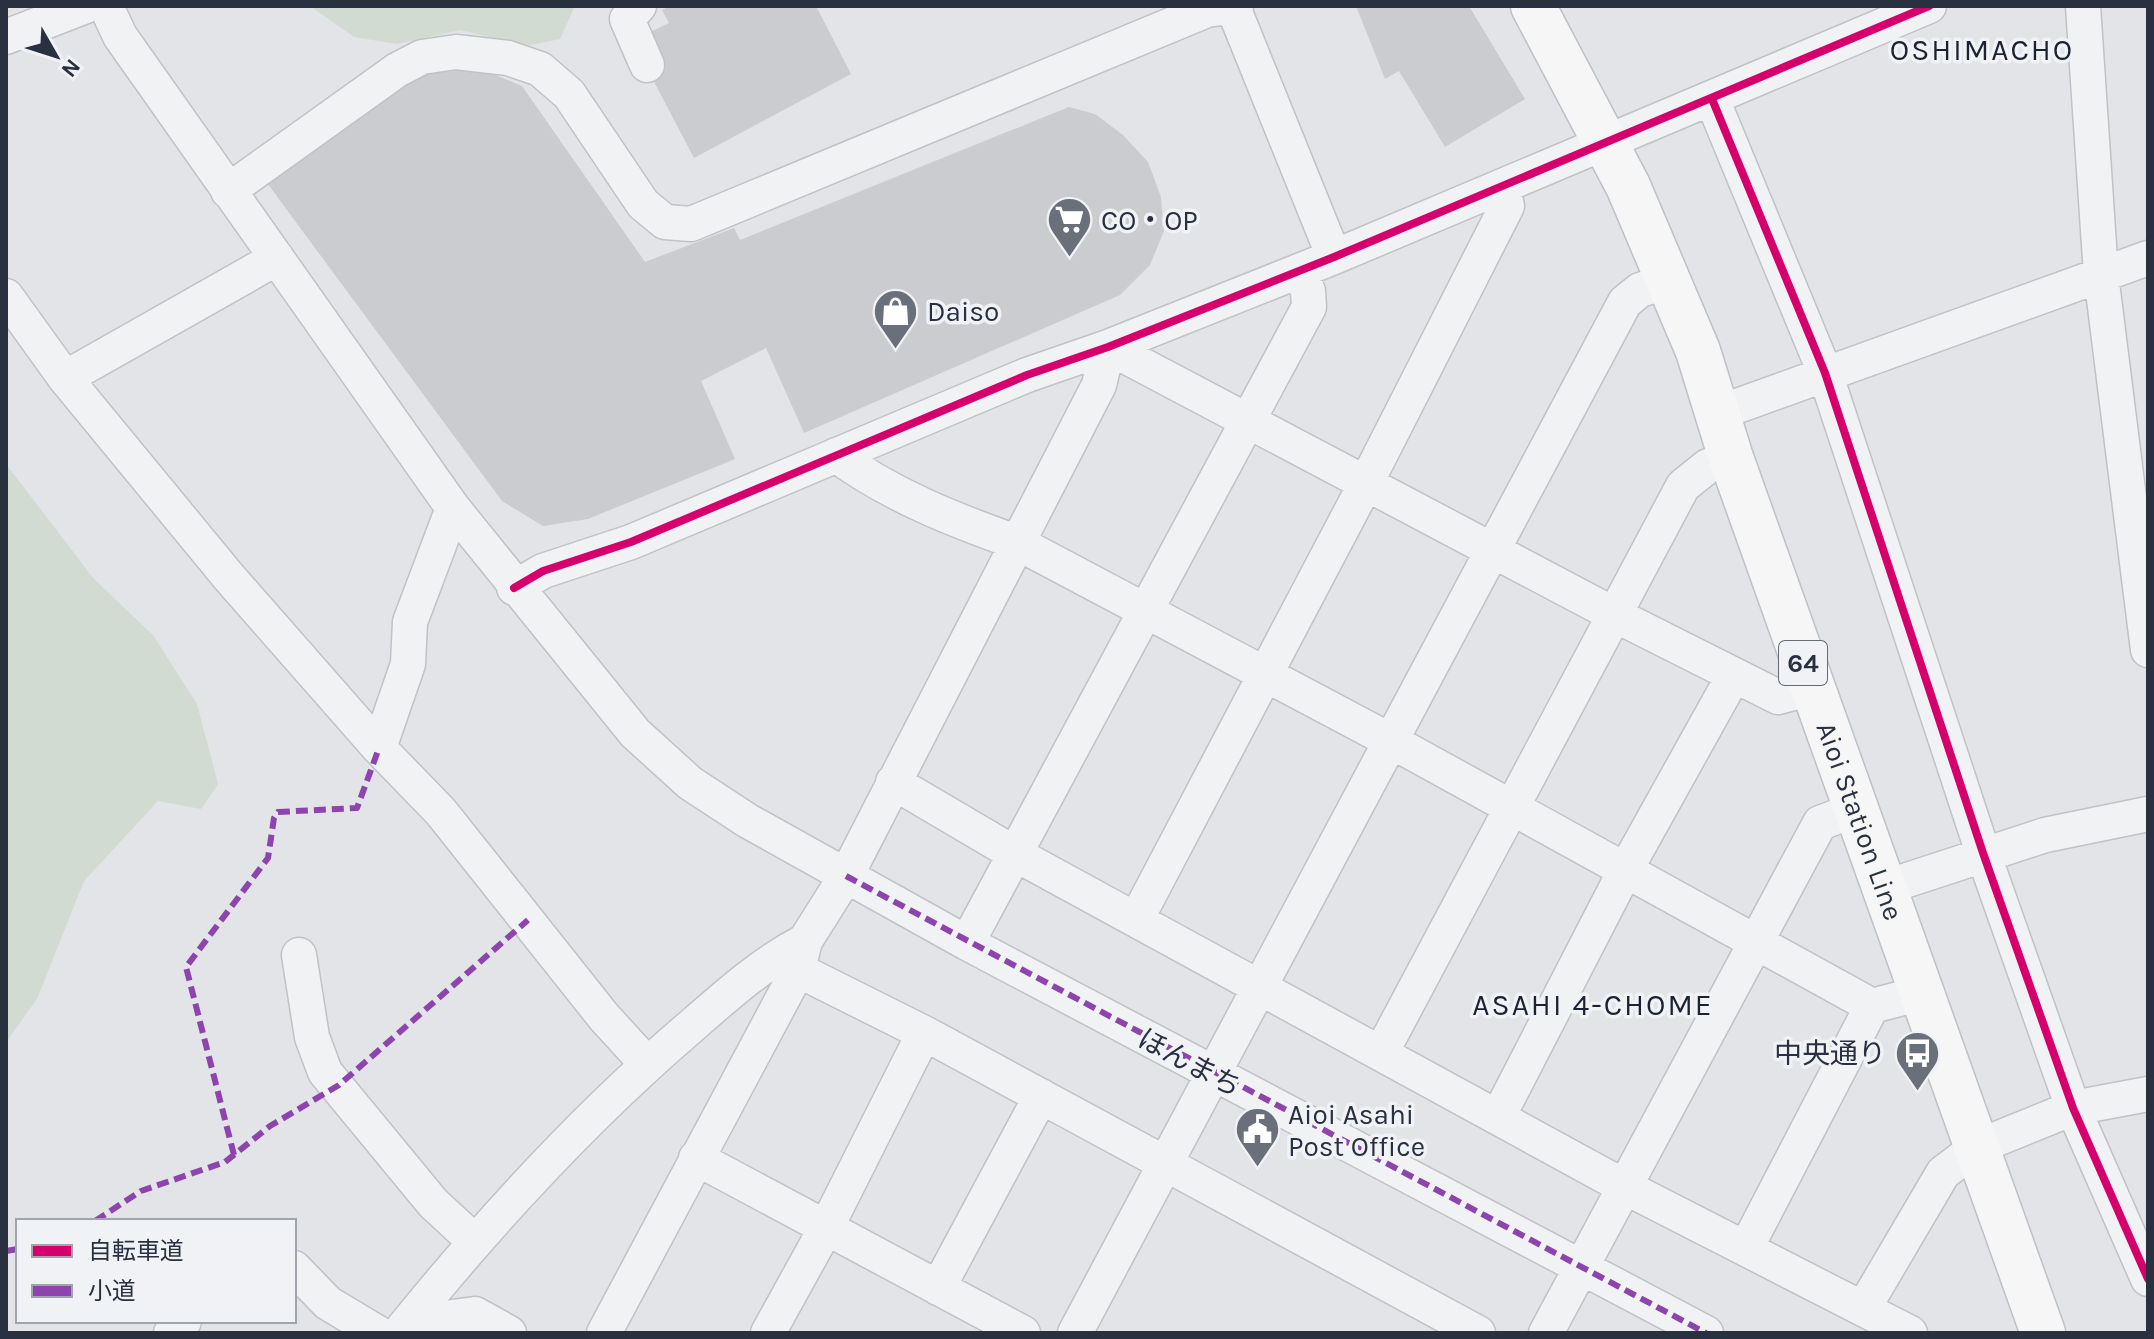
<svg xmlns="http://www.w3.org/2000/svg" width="2154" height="1339" font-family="Karla,'Noto Sans JP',sans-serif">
<rect width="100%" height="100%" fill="#e2e4e7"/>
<!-- green -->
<path fill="#d2dbd2" d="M310,6H575L560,39L526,46L460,30L397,44L354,37Z
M6,464L94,579L153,635L197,704L218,784L201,809L158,801L84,881L37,999L6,1042Z"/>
<!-- building -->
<path fill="#cacccf" d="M670,6H816L851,74L694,158L650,74L646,34L669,23L662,10Z
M1356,6H1469L1525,99L1445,147L1399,71L1385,79Z
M478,68L522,86L645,262L734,228L740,240L1069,107L1095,114L1123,135L1148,162L1161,197L1164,231L1150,265L1120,295L804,433L766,348L701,381L735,459L588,519L543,526L502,501L267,183L383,97L426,74Z"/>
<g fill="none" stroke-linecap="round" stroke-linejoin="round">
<defs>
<path id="minor" d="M106,6L120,36L453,508L635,733L690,783L748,821L967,943L1706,1333
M639,6L627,19L647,65
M2083,6L2101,275L2148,650
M1233,7L1334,257
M6,37L86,6
M1712,99L1825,373L1983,853L2073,1108L2148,1279
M228,191L397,70L422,57L456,52L508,58L540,69L569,94L643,204L665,222L691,224L1207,10L1236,6
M6,296L65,378L228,576L379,748L441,812L604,1017L647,1064
M1108,347L1615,615L1778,697L1812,688
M65,378L277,258
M1718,413L2148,258
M836,455C890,495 954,520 1016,542L1391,741L1872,1006L1922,993
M514,588L543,571L631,542L1027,375L1108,347L1334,257L1929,6
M379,748L408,664L410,622L453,508
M893,782L1017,855L1625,1187L1910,1333
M1886,887L2045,835L2148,814
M1137,918L1366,483L1507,206L1503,186
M967,943L1309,307L1308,291L1299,271
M299,955L312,1037L325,1072L433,1203L474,1241
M798,970L924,1033L1478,1333
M1381,1053L1683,486L1708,466L1731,458
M1498,1117L1626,869L1734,675
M696,1158L1023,1333
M1746,1248L1872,1006
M294,1268L328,1303L378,1333
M938,1288L1041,1096
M1863,1309L1943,1173L1977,1147L2073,1108L2148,1094
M171,1333L184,1321
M399,1333C487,1224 582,1120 688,1029C726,996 761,964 805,941
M439,1333L452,1317L475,1314L509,1333
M604,1333L798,970L805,941L846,876L1099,385L1108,347
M768,1333L826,1228L924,1033
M1075,1333L1625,302L1640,290L1668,281
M1546,1333L1820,823L1855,810"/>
<g id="major">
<path id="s1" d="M1533,6L1628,186L1698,351L1731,458L2043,1333"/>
</g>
</defs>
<!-- minor casing -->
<use href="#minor" stroke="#c0c2c5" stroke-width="37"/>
<!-- major casing -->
<use href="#major" stroke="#bec1c5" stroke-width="47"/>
<!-- minor -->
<use href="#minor" stroke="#f1f2f4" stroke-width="34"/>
<!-- major -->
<use href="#major" stroke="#f6f6f6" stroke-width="44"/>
<!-- quiet -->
<path stroke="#8e44ad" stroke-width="6" stroke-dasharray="12 6" stroke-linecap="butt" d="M846,876L1706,1333
M234,1155L186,967L268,858L274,818L278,812L357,808L379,748
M95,1221L141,1191L225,1162L270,1126L339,1085L528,920
M6,1251L18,1249"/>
<defs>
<path id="cycleway" d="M1712,99L1825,373L1983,853L2073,1108L2148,1279
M514,588L543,571L631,542L1027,375L1108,347L1334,257L1929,6"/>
</defs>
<!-- cycleway casing -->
<use href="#cycleway" stroke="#f0f2f6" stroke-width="13"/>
<!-- cycleway -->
<use href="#cycleway" stroke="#d6006c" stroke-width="8"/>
</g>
<!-- icons -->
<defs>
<symbol id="supermarket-pin" viewBox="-11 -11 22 30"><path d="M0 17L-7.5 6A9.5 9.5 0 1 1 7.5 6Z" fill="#6a707a" stroke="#f0f2f6"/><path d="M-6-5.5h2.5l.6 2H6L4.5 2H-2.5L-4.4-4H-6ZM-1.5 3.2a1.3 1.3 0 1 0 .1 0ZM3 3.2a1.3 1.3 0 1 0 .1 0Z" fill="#fff"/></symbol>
<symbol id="shop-pin" viewBox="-11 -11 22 30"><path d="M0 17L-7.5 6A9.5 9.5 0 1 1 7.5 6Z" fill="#6a707a" stroke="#f0f2f6"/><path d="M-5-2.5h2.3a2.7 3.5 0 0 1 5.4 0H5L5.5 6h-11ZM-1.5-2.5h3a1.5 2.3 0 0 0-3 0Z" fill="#fff"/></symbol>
<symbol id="bus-pin" viewBox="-11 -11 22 30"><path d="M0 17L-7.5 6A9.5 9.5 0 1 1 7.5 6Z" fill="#6a707a" stroke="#f0f2f6"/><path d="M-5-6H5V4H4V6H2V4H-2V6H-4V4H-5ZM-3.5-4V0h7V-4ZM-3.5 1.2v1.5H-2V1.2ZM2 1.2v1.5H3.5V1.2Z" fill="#fff"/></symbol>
<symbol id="civic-pin" viewBox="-11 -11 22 30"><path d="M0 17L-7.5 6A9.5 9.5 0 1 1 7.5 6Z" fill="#6a707a" stroke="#f0f2f6"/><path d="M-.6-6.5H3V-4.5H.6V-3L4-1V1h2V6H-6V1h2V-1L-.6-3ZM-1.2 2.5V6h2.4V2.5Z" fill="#fff"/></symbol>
</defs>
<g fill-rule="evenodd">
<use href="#supermarket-pin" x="1044" y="194" width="51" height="69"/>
<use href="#shop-pin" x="870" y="286" width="51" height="69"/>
<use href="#bus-pin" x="1892" y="1028" width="51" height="69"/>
<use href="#civic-pin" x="1232" y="1104" width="51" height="69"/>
</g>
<g text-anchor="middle" stroke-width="7" stroke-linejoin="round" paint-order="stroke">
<!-- shield labels -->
<rect fill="#f0f2f6" stroke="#656b77" stroke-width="2" x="1779" y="641" width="48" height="44" rx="6"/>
<g font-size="26" font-weight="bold" fill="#293140">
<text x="1803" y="672">64</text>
</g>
<!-- poi labels -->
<g font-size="28" fill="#293140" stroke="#f0f2f6" text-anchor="start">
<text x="1101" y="230">CO・OP</text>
<text x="927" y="321">Daiso</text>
<text x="1886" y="1063" text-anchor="end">中央通り</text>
<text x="1288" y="1124">Aioi Asahi<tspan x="1288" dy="32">Post Office</tspan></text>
</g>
<!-- street labels -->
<g font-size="28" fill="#293140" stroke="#f0f2f6">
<text dy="10" stroke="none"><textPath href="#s1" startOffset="880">Aioi Station Line</textPath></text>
<text transform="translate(1190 1062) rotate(28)" y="10">ほんまち</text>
</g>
<!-- neighbourhood labels -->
<g font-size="30" letter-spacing="2" fill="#1b2231" stroke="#f0f2f6">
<text x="1982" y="60">OSHIMACHO</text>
<text x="1593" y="1015">ASAHI 4-CHOME</text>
</g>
</g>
<!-- border -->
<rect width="2154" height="1339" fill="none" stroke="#293140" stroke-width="16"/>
<!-- legend -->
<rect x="16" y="1219" width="280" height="104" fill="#f0f2f6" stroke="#a0a5ad" stroke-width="2"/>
<rect x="32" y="1245" width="40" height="12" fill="#d6006c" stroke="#a0a5ad" stroke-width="2"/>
<text x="88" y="1259" font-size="24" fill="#293140">自転車道</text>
<rect x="32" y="1285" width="40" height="12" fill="#8e44ad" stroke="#a0a5ad" stroke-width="2"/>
<text x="88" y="1299" font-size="24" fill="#293140">小道</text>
<!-- north arrow -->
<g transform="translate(56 56) rotate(129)" stroke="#f0f2f6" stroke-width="6" paint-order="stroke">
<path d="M0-6L14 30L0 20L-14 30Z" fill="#293140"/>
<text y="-12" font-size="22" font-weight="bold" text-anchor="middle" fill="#293140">N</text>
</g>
</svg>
